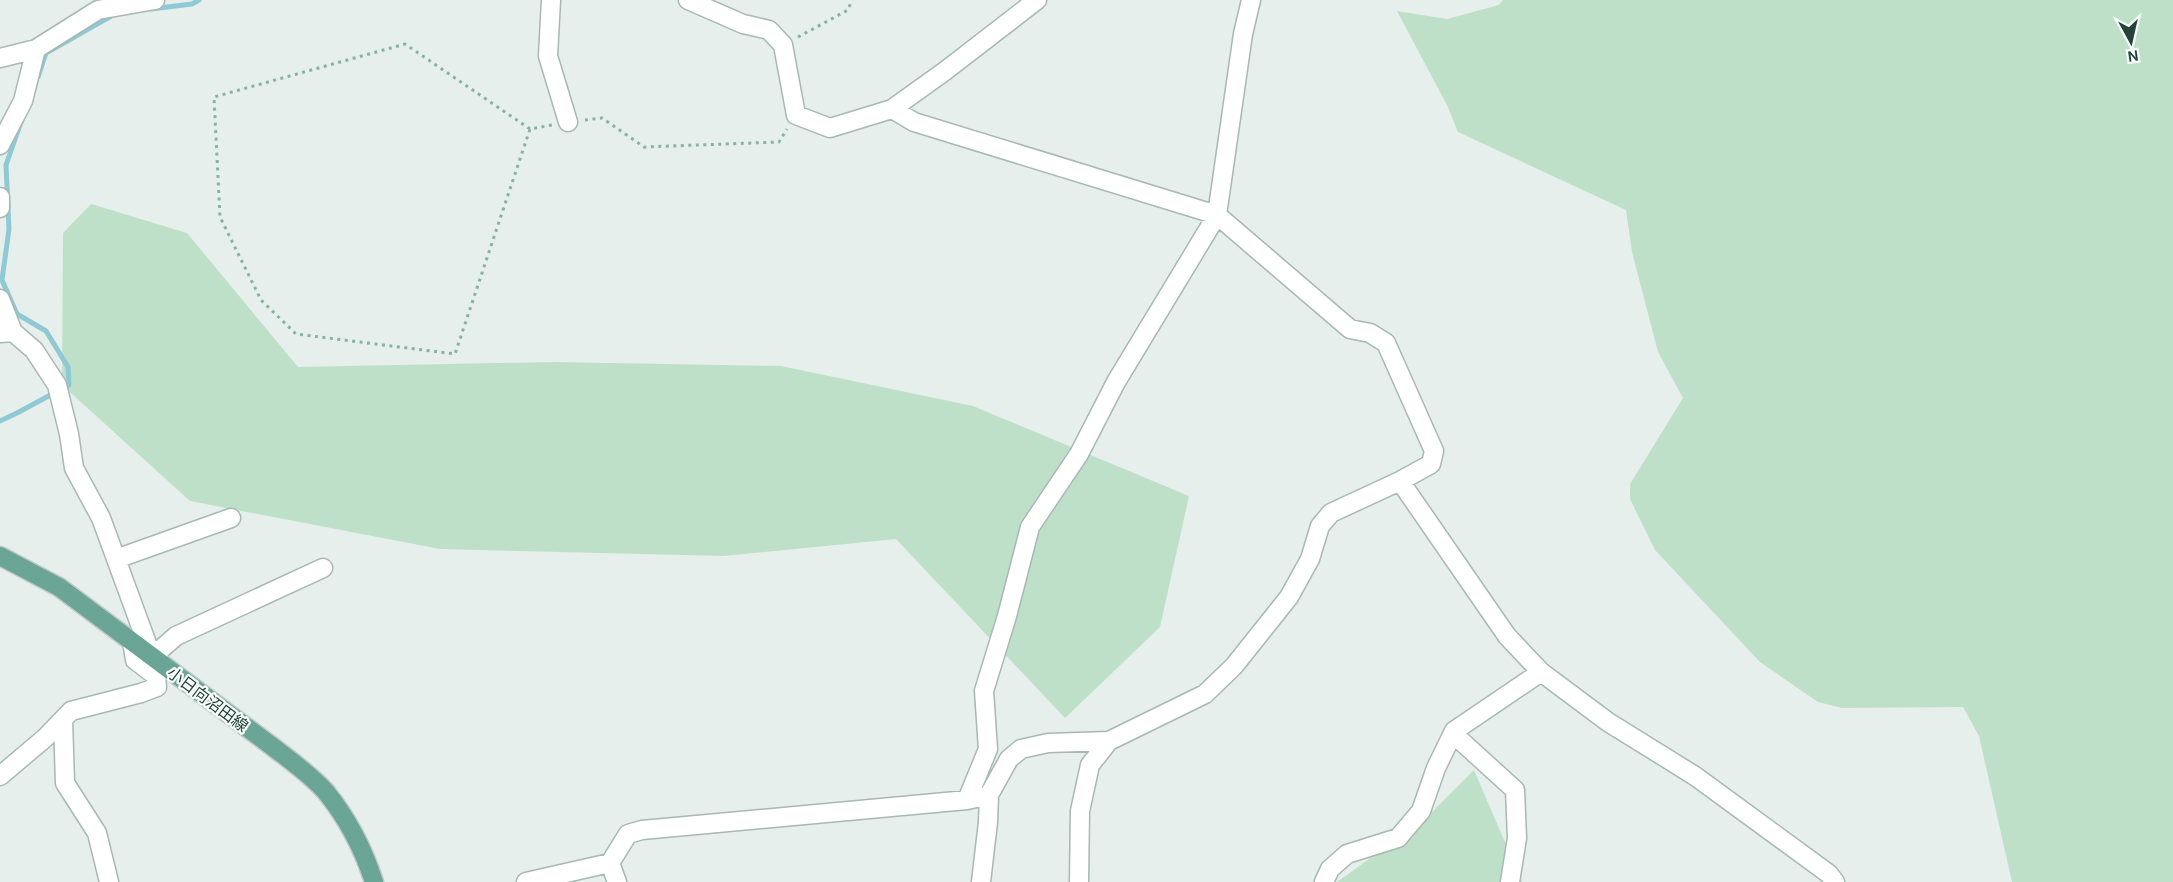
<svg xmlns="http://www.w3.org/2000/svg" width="2173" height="882" font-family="Karla,'Noto Sans JP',sans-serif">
<rect width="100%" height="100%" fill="#e6efeb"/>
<!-- green -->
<path fill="#bfe0c8" d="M1503,0H2173V882H2012L1979,736L1963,707L1842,708L1818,702L1760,662L1655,550L1630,499V484L1683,398L1658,352L1632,252L1626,210L1458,132L1448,107L1397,11L1447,19L1499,5Z
M91,204L187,233L298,367L553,362L781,366L973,406L1189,496L1160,627L1065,718L896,539L724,556L440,549L190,501L62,385L63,233Z
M1474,770L1522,882H1337L1426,818Z"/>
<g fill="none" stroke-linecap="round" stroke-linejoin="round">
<!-- stream -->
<path stroke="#8ec9d4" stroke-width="5" d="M151,9L192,4L199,0
M38,77L46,53L113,15
M0,421L17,413L69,385L68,367L46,331L17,314L2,280L9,229L6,165L21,122"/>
<defs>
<path id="minor" d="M551,0L548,56L568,122
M688,0L743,24L769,30L783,45L796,115L830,128L892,109L945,71L1037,0
M0,58L36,49L98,10L155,0
M0,145L23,101L36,49
M0,197V208
M0,299L13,332
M0,333L13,332L34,350L57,385L69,434L74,468L101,518L152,657L176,636L323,568
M1400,481L1507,636L1541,672L1608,722L1695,776L1829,874L1835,882
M116,559L231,518
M63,720L65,783L97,833L109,882
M1454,731L1460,740L1515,790L1517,838L1510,882
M0,776L45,738L71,711L141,693L157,687L156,676L135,660L132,641
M967,800L988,749L984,691L1007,616L1030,527L1079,454L1116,382L1217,215L1243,34L1251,0
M610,863L617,882
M526,882L610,863L628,834L642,830L967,800L989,795L1009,759L1021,749L1048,743L1109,741L1205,694L1234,666L1289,597L1310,559L1320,526L1331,513L1400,481L1431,464L1434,451L1386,343L1370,333L1350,329L1217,215L914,122L892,109
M981,882L988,822L989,795
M1079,882L1080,811L1090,765L1109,741
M1324,882L1330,869L1347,854L1398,838L1421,811L1436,768L1454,731L1541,672"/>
<path id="major" d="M0,556L59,587L273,747C291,761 311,775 326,792C347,818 364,851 374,882"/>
</defs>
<!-- minor casing -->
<use href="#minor" stroke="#a8b8b2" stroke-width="21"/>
<!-- major casing -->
<use href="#major" stroke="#c2cac8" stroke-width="21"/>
<!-- path -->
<path stroke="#86b3a5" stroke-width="3" stroke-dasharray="3 4.5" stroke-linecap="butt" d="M798,37L848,10L852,0
M585,120L602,118L644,147L779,142L787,129
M530,129L405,44L214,97L220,217L261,300L296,334L455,354L530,129L552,125"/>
<!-- minor -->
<use href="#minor" stroke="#fff" stroke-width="18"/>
<!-- major -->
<use href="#major" stroke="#6aa596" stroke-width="18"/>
</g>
<g text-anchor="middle" stroke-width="4.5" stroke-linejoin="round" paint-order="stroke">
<!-- street labels -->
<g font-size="16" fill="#24423a" stroke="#f7fbf9">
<text transform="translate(208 699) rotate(37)" y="6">小日向沼田線</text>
</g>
</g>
<!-- north arrow -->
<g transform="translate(2131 42) rotate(172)" stroke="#f7fbf9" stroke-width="4.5" paint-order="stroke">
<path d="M0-4.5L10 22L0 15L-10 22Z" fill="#24423a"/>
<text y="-9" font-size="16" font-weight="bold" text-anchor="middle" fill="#24423a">N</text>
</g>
</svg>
